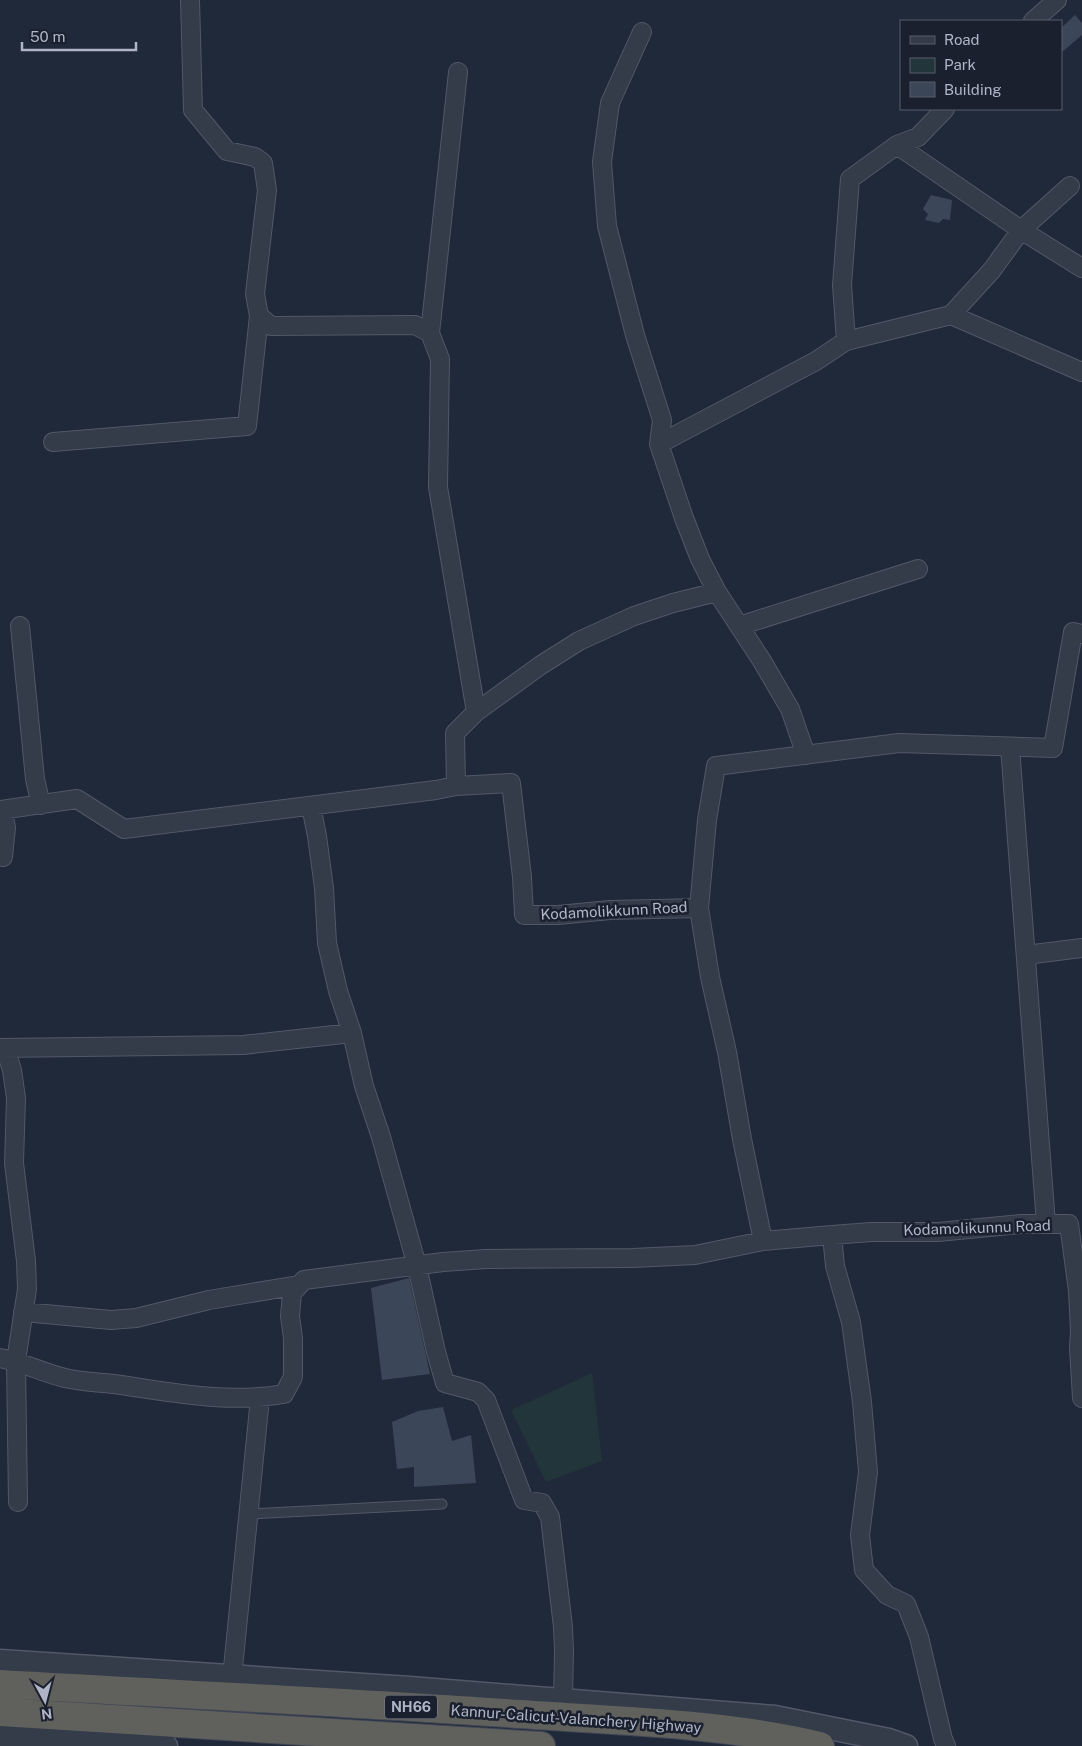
<svg xmlns="http://www.w3.org/2000/svg" width="1082" height="1746" font-family="'Public Sans',sans-serif">
<rect width="100%" height="100%" fill="#202939"/>
<!-- green -->
<path fill="#22353a" d="M592,1373L602,1461L546,1482L511,1410Z"/>
<!-- building -->
<path fill="#3c4659" d="M1075,15L1082,23V35L1061,53V28Z
M931,195L952,200L950,220L943,219L939,223L925,220L928,214L923,209Z
M409,1278L430,1374L382,1380L371,1288Z
M443,1407L452,1441L471,1435L476,1483L414,1487V1467L397,1469L392,1422L418,1411Z"/>
<g fill="none" stroke-linecap="round" stroke-linejoin="round">
<defs>
<path id="service" d="M248,1514L442,1504"/>
<path id="minor" d="M190,0L193,110L227,151L255,157L263,163L267,190L255,294L259,316L271,326L415,325L430,333L440,359L438,487L476,712
M1033,21L1057,0
M642,32L610,103L602,162L607,226L635,335L662,420L659,444L816,361L846,341L951,315L992,270L1021,230L1070,186
M897,145L1021,230L1082,268
M951,315L1082,372
M430,333L458,72
M846,341L842,285L850,179L897,145L918,137L945,109
M53,442L247,426L259,316
M659,444L684,518L700,559L717,592L673,603L634,616L579,641L541,665L476,712L455,733L456,786L511,783L522,877L524,915H558L610,910L699,908L710,977L727,1052L742,1139L763,1241L832,1235
M717,592L762,661L790,709L806,755
M20,626L35,779L41,805
M739,626L918,569
M1010,747L1046,1224
M311,806L317,836L324,888L327,943L338,991L352,1033L364,1086L381,1137L417,1266L436,1352L445,1383L478,1392L486,1400L524,1500L542,1503L550,1517L563,1627L564,1650L563,1699
M0,810L77,799L124,829L436,790L456,786
M3,857L6,828L3,810
M699,908L707,820L716,766L899,743L1053,748L1073,632L1082,634
M1026,955L1082,948
M0,1048L243,1045L352,1033
M5,1048L12,1070L16,1098L14,1163L26,1261L27,1289L16,1361L18,1502
M23,1312L111,1320L136,1318L209,1300L299,1285
M0,1358C23,1362 43,1373 65,1378C81,1382 98,1382 114,1384C172,1392 226,1404 284,1394L293,1377V1338L290,1316L292,1293L304,1280L443,1262L486,1259L633,1258L695,1255L763,1241
M233,1668L260,1398
M946,1746L943,1739L919,1637L906,1604L887,1595L864,1570L860,1535L868,1472L862,1402L851,1322L835,1266L832,1235L871,1232H938L1020,1224H1069L1078,1291L1080,1331L1079,1348L1082,1398"/>
<path id="tertiary" d="M0,1661L410,1688L775,1717L889,1740L906,1746
M0,1736L166,1746"/>
<path id="trunk" d="M0,1684C173,1694 347,1702 520,1714C620,1721 723,1723 820,1746
M0,1712L541,1746"/>
</defs>
<!-- service casing -->
<use href="#service" stroke="#525867" stroke-width="11"/>
<!-- minor casing -->
<use href="#minor" stroke="#525867" stroke-width="20"/>
<!-- tertiary casing -->
<use href="#tertiary" stroke="#525867" stroke-width="25"/>
<!-- trunk casing -->
<use href="#trunk" stroke="#3f4554" stroke-width="30"/>
<!-- service -->
<use href="#service" stroke="#343b49" stroke-width="9"/>
<!-- minor -->
<use href="#minor" stroke="#343b49" stroke-width="18"/>
<!-- tertiary -->
<use href="#tertiary" stroke="#343b49" stroke-width="22"/>
<!-- trunk -->
<use href="#trunk" stroke="#60605d" stroke-width="28"/>
</g>
<g text-anchor="middle" stroke-width="5" stroke-linejoin="round" paint-order="stroke">
<!-- shield labels -->
<rect fill="#1a202e" stroke="#828898" stroke-width="1" x="385" y="1695.5" width="52" height="23" rx="4"/>
<g font-size="14" font-weight="bold" fill="#afb5c6">
<text x="411" y="1712">NH66</text>
</g>
<!-- street labels -->
<g font-size="15" fill="#afb5c6" stroke="#1a202e">
<text transform="translate(614 911) rotate(-3)" y="5">Kodamolikkunn Road</text>
<text transform="translate(977 1228) rotate(-2)" y="5">Kodamolikunnu Road</text>
<text transform="translate(576 1719) rotate(4)" y="5">Kannur-Calicut-Valanchery Highway</text>
</g>
</g>
<!-- legend -->
<rect x="900" y="20" width="162" height="90" fill="#1a202e" stroke="#565c6b"/>
<rect x="910" y="36" width="25" height="8" fill="#343b49" stroke="#565c6b"/>
<text x="944" y="45" font-size="15" fill="#afb5c6">Road</text>
<rect x="910" y="58" width="25" height="15" fill="#22353a" stroke="#565c6b"/>
<text x="944" y="70" font-size="15" fill="#afb5c6">Park</text>
<rect x="910" y="82" width="25" height="15" fill="#3c4659" stroke="#565c6b"/>
<text x="944" y="95" font-size="15" fill="#afb5c6">Building</text>
<!-- north arrow -->
<g transform="translate(45 1701) rotate(173)" stroke="#1a202e" stroke-width="4" paint-order="stroke">
<path d="M0-4L9 19L0 12L-9 19Z" fill="#afb5c6"/>
<text y="-8" font-size="14" font-weight="bold" text-anchor="middle" fill="#afb5c6">N</text>
</g>
<!-- scale -->
<path d="M22 42v8h114v-8" fill="none" stroke="#afb5c6" stroke-width="2.5"/>
<text x="30" y="42" font-size="15" fill="#afb5c6" stroke="#1a202e" stroke-width="4" paint-order="stroke">50 m</text>
</svg>
